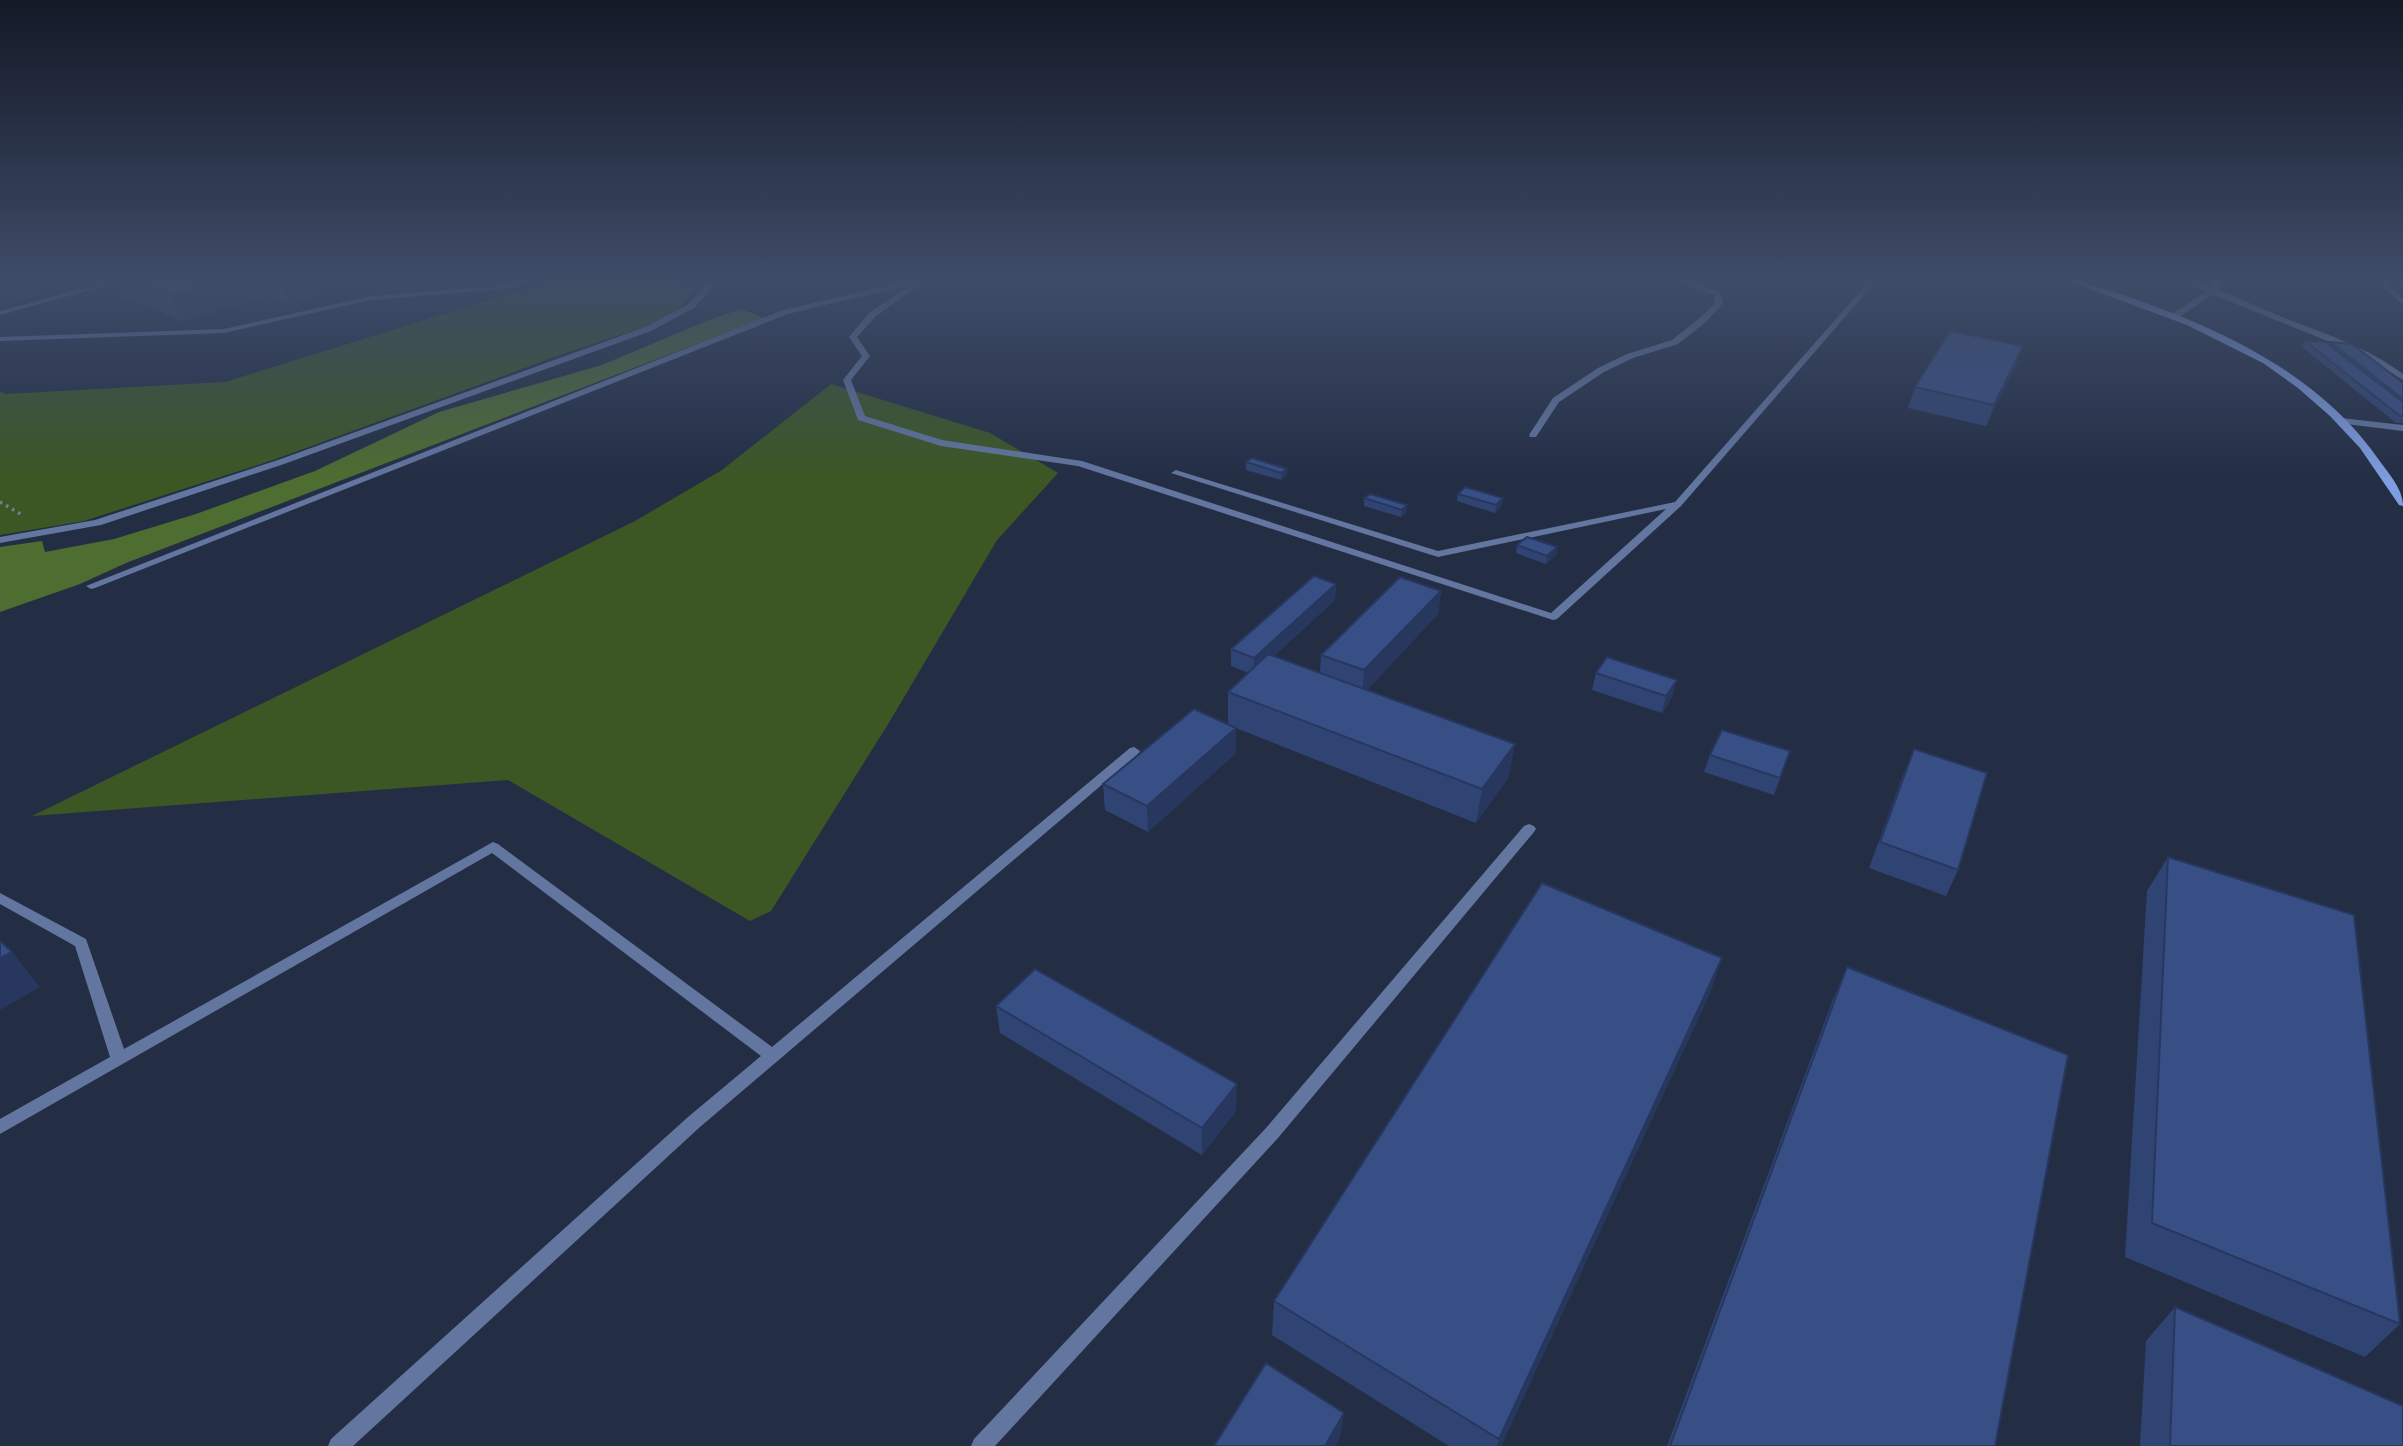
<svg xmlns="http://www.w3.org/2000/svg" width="2403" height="1446" font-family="'Nunito Sans',sans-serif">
<rect width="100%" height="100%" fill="#232e45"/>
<!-- green -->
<path fill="#3c5723" d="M557,279C602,279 649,275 693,287L696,291L680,307L644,327L574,350L273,460L84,521L0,535V391L6,394L225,382Z
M831,384L990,433L1058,473L997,540L890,721L771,911L750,921L508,780L32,816L635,521L722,470Z"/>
<!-- forest -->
<path fill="#4e6d30" d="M741,309L764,318L126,563L80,584L0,612V547L42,541L45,552L114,539L196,514L315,471L439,412L602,365L706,321Z"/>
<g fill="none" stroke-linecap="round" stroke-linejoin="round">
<!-- path -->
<path stroke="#768093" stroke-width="3.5" stroke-dasharray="2.5 4.5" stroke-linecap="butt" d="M0,502L24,516"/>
<!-- service -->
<path fill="#6276a0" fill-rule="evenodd" d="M119,279H130L0,315V311Z
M524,279H534L506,289L371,300L224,333L0,341V337L224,329L371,296L505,285Z
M667,279H685L715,285L694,308L651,331L284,464L101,525L0,543V537L95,520L278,460L645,327L688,304L706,286Z
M915,279H928L876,316L857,337L870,356L851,380L865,416L942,440L1082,461L1551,613L1666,509L1438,557L1171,473L1176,470L1179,471L1438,551L1675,502L1871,279H1878L1681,506L1557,619L1553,620L1078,466L941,446L858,420L843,380L862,356L849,337L870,312L913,284L788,314L95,588L91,589L86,586L783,310Z
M1671,279H1681L1720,292L1723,303L1707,321L1678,344L1633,358L1604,372L1559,402L1536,437H1530L1529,435L1553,398L1598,368L1627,354L1672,340L1701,317L1715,303L1714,295Z
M2174,279C2203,279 2243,301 2270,312C2315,331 2364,344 2403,374V380L2376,363L2350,350Z
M2374,279H2381L2403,299V305Z
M2341,418L2403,425V431L2338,423L2337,421Z
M1134,747L1140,751L1138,754L700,1127L353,1446H328L331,1439L688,1117L761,1056L492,853L0,1134V1119L110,1057L75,946L0,904V893L86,939L124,1049L493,842L498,844L772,1047L1130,748Z
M1529,824L1534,826L1536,829L1534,832L1278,1138L995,1446H971L974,1439L1266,1128L1524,826Z"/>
<!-- minor -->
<path fill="#6276a0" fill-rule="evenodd" d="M2215,279H2223L2216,292L2178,318H2172V314L2210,289Z"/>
<!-- secondary -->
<path fill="#7f9de1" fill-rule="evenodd" d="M2063,279H2075C2187,315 2309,359 2379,460C2389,474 2403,489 2403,506L2399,505L2360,448L2330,416L2298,388L2263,363L2187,325Z"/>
<!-- rail -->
<path stroke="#abb2c3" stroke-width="3.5" stroke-dasharray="10 4.5" stroke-linecap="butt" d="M2397,279L2403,285"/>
</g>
<!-- wall -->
<path fill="#304473" d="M113,279H368L289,304L267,296L183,321L121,296Z
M2305,341L2329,345L2330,342L2403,383V423H2396L2302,347Z
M2023,346L2016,365L1986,426L1908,408L1915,387Z
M1246,462L1287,469L1286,476L1281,480L1246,470Z
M1458,494L1503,498L1502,505L1495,513L1457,501Z
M1364,498L1407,505L1406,513L1401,517L1364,506Z
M1517,545L1557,547L1556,555L1546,564L1516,553Z
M1336,584L1335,600L1274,656L1320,673L1321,655L1441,591L1438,614L1367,690L1509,777L1476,823L1236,728V753L1148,832L1105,810L1103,784L1228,724V692L1249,673L1231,666V649Z
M1596,673L1672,697L1662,713L1592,690Z
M1914,750L1958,870L1946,896L1869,868L1903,775Z
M1790,751L1774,795L1704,772L1710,755Z
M2168,857L2400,1324L2365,1357L2125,1257L2147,891Z
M1722,958L1710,993L1501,1446H1449L1272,1335L1274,1301Z
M1847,967L1995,1446H1667L1832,1002Z
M996,1006L1236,1111L1202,1155L1000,1033Z
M2175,1307L2403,1446H2140L2146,1341Z"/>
<!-- shaded-wall -->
<path fill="#27375e" d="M0,279H103L2,306L0,302Z
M230,279H260L267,296L183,321L171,296Z
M368,279L289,304L278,280L280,279Z
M2023,346L2016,365L1986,426L1994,405Z
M1287,469L1286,476L1281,480V473Z
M1503,498L1502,505L1495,513L1496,505Z
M1407,505L1406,513L1401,517L1402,510Z
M1557,547L1556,555L1546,564L1547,556Z
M1336,584L1335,600L1254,675V658Z
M1441,591L1438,614L1362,695L1364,670Z
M1677,680L1672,697L1662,713L1666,696Z
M1236,728V753L1148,832L1147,806Z
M1515,744L1509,777L1476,823L1482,789Z
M12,952L40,987L0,1010V958Z
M1722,958L1710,993L1501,1446H1497L1499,1439Z
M1237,1084L1236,1111L1202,1155V1128Z
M1344,1413L1340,1437L1336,1446H1325Z"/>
<!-- building -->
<path fill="#384f86" stroke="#27375e" stroke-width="2" d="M127,279H230L171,296Z
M1950,331L2023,346L1994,405L1915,387Z
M2305,341L2325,342L2403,402V416H2400Z
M2330,342L2352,344L2403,383V399Z
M1252,458L1287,469L1281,473L1246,462Z
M1465,487L1503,498L1496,505L1458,494Z
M1370,494L1407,505L1402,510L1364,498Z
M1527,537L1557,547L1547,556L1517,545Z
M1314,576L1336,584L1254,658L1231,649Z
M1400,577L1441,591L1364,670L1321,655Z
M1268,654L1515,744L1482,789L1228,692Z
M1607,657L1677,680L1666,696L1596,673Z
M1194,709L1236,728L1147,806L1103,784Z
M1722,730L1790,751L1780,778L1710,755Z
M1914,749L1987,773L1958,870L1880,842Z
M2168,857L2354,915L2400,1324L2152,1223Z
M1542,883L1722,958L1499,1439L1274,1301Z
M0,941L12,952L0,958Z
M1847,967L2068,1055L1995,1446H1670Z
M1035,969L1237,1084L1202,1128L996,1006Z
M2175,1307L2403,1406V1446H2170Z
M1266,1363L1344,1413L1325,1446H1214Z"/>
<!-- sky -->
<linearGradient id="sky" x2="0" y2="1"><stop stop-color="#131926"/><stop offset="0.58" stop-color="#3f4c68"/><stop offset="1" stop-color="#3f4c68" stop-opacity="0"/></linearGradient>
<rect width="2403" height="482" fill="url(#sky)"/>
</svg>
